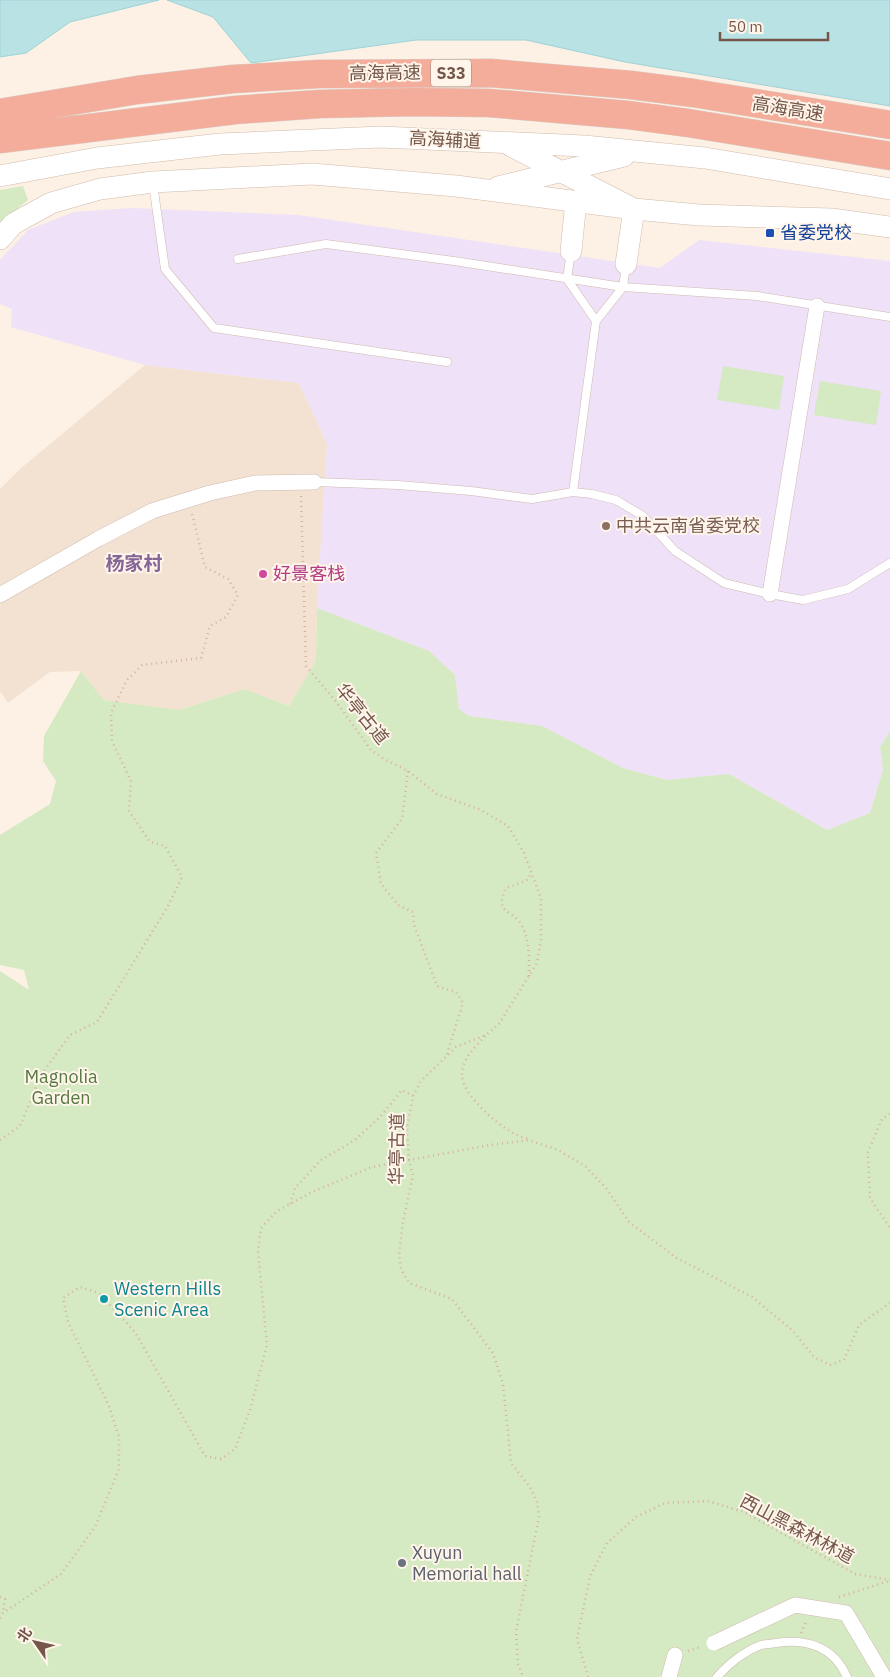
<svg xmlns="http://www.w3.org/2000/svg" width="890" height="1677" font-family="'IBM Plex Sans','Noto Sans SC',sans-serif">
<rect width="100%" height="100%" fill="#fcf1e4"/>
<!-- residential -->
<path fill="#f3e2d2" d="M145,365L299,383L327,444L317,608L316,660L289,706L245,689L179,710L104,700L81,671L50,672L8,703L0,691V489L20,469Z"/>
<!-- education -->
<path fill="#eee1f8" d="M132,208L298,215L660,268L699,240L890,261V731L880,747L883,770L870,813L827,830L729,774L667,780L623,768L542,726L469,716L459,709L455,675L429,651L317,608L327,444L299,383L145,365L11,327L12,309L0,304V260L28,230L74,212Z"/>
<!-- green -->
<path fill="#d5e9c3" d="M23,186L28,200L0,223V190Z
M723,366L784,376L779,410L717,400Z
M820,381L881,391L876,425L814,415Z
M317,608L429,651L455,675L459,709L469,716L542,726L623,768L667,780L729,774L827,830L870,813L883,770L880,747L890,731V1677H0V971L29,990L24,970L0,965V835L50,804L56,781L43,761L44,736L81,671L104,700L179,710L245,689L289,706L316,660Z"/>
<!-- water -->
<path fill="#b9e2e5" stroke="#9fd2d7" d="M0,0H159L70,22L26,53L0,57Z
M167,0H890V106L625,62L526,40H416L251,63L213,17Z"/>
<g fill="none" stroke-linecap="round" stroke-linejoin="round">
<defs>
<path id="lane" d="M153,184L165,269L214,328L447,362
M571,252L567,279L596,321
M238,259L326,244L454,261L623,287L757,296L890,317
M314,482L398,485L471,491L532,499L573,492L592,494L616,500L643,516L675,551L724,583L770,594L803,600L848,589L890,563
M573,492L596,321L623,287L626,266
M717,1677C728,1664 745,1651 761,1645C765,1644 771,1644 776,1643C807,1638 834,1647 847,1677"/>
<path id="street" d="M770,594L817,306
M0,595L98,539L152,511L210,493L255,483L314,482
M669,1677L675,1655"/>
<path id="secondary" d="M511,146L634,209L626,264
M0,176L97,158L220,144L381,137L584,146L705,158L890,189
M498,187L624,156
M0,239L13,224L51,203L100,189L153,182L312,174L456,186L634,209L699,215L832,219L890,227
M571,251L576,201"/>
<path id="highway" d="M0,113L137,90L233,79L319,74L491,73L631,85L693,93L890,125
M0,139L235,110L320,104L414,102L489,103L628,115L688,123L890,156"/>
</defs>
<!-- lane casing -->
<use href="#lane" stroke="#cfbaae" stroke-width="9"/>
<!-- street casing -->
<use href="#street" stroke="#cfbaae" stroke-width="16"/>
<!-- secondary casing -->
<use href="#secondary" stroke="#d2baab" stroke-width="22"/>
<!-- highway casing -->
<use href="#highway" stroke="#d8d0cc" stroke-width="29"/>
<!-- path -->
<path stroke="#d6b19f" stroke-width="2.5" stroke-dasharray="1 4" stroke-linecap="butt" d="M301,496L306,666L334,699L371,750L384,759L408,771L437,794L481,810L508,826L524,853L541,898V940L537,963L499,1024L486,1035L456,1047L421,1081L413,1096L407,1127L409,1160L413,1175L403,1222L399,1254L401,1269L409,1283L452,1299L493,1353L503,1384L511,1463L530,1487L537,1502L539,1517L516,1631L518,1664L523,1677
M408,771L402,819L376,853L381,884L398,905L413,912L414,925L437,986L456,992L463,1003L447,1054
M529,976C529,960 530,941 522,926C514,909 493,915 506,888L526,881L531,874
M485,1036C475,1048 461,1059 462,1076C463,1094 495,1123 510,1131C515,1135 522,1137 528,1139
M890,1114L882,1119L868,1152L870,1198L890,1228
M0,1140L20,1126L41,1075L70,1035L97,1022L168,906L182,877L165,846L150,842L129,811L131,781L112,741L111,713L127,680L142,665L201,658L210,626L226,617L238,595L228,579L205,567L192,514
M290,1204L295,1188L321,1160L355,1140L380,1117L402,1090L413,1096
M0,1597L5,1599L3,1613
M839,1597L889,1581
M0,1618L3,1613L61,1574L95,1527L119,1469V1437L109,1406L68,1322L63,1298L80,1287L99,1293L135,1332L205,1456L221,1459L235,1449L250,1410L267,1345L258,1251L261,1228L277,1211L312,1192L372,1167L490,1145L529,1140L558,1150L585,1166L606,1188L629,1222L675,1257L752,1297L793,1331L814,1357L830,1365L844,1360L859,1325L890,1303
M801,1633L806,1622
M688,1651L700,1647
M588,1677L577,1639L590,1576L607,1543L636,1517L665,1503L708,1501L744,1512L855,1574L890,1580"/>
<!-- lane -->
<use href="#lane" stroke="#fff" stroke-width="8"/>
<!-- street -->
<use href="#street" stroke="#fff" stroke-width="15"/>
<!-- secondary -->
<use href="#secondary" stroke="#fff" stroke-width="21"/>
<!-- highway -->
<use href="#highway" stroke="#f5ad9b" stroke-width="28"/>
<defs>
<path id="street-bridge" d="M714,1643L795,1605L846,1613L884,1677"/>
</defs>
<!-- street-bridge casing -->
<use href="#street-bridge" stroke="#cfbaae" stroke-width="16" stroke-linecap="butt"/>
<!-- street-bridge -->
<use href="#street-bridge" stroke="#fff" stroke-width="15"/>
</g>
<!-- markers -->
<rect fill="#1a4fb4" stroke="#fff5ea" stroke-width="2" x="765" y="228" width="10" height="10" rx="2.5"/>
<circle fill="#8d6e63" stroke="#fff5ea" stroke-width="2" cx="606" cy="526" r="5"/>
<circle fill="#d1479c" stroke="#fff5ea" stroke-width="2" cx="263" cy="574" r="5"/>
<circle fill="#0f9aa8" stroke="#fff5ea" stroke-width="2" cx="104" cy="1299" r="5"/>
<circle fill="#6b7280" stroke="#fff5ea" stroke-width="2" cx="402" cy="1563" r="5"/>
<g text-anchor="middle" stroke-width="4" stroke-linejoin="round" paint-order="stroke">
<!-- shield labels -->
<rect fill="#fff5ea" stroke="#9e867a" stroke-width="1" x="431" y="59.5" width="40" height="27" rx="4"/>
<g font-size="16" font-weight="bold" fill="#74564a">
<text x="451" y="79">S33</text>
</g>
<!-- street labels -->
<g font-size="18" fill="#74564a" stroke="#fff5ea">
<text transform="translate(385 73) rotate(-1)" y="6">高海高速</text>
<text transform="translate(788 109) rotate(9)" y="6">高海高速</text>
<text transform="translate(445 140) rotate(3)" y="6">高海辅道</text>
<text transform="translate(362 714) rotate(51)" y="6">华亭古道</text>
<text transform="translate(397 1149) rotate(-89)" y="6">华亭古道</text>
<text transform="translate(797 1529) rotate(28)" y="6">西山黑森林林道</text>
</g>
<!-- transit labels -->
<g font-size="18" fill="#164399" stroke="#fff5ea" text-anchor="start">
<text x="780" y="239">省委党校</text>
</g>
<!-- education labels -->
<g font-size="18" fill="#785e54" stroke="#fff5ea" text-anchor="start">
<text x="616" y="532">中共云南省委党校</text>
</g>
<!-- hotel labels -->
<g font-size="18" fill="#b23c85" stroke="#fff5ea" text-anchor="start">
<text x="273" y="580">好景客栈</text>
</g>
<!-- park labels -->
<g font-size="18" fill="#567942" stroke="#fff5ea">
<text x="61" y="1083">Magnolia<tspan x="61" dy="21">Garden</tspan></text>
</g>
<!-- culture labels -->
<g font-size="18" fill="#0d838f" stroke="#fff5ea" text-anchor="start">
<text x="114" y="1295">Western Hills<tspan x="114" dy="21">Scenic Area</tspan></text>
</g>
<!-- worship labels -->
<g font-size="18" fill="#5b616d" stroke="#fff5ea" text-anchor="start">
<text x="412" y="1559">Xuyun<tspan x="412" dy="21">Memorial hall</tspan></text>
</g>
<!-- neighbourhood labels -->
<g font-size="19" font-weight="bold" fill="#836597" stroke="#fff5ea">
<text x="134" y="570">杨家村</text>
</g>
</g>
<!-- north arrow -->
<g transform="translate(35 1642) rotate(304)" stroke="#fff5ea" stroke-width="4" paint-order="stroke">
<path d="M0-4L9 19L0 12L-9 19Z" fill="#74564a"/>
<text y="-8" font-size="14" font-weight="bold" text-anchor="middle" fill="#74564a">北</text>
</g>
<!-- scale -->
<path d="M720 32v8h108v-8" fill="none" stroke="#74564a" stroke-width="2.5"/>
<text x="728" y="32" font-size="15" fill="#74564a" stroke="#fff5ea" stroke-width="4" paint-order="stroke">50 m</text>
</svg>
